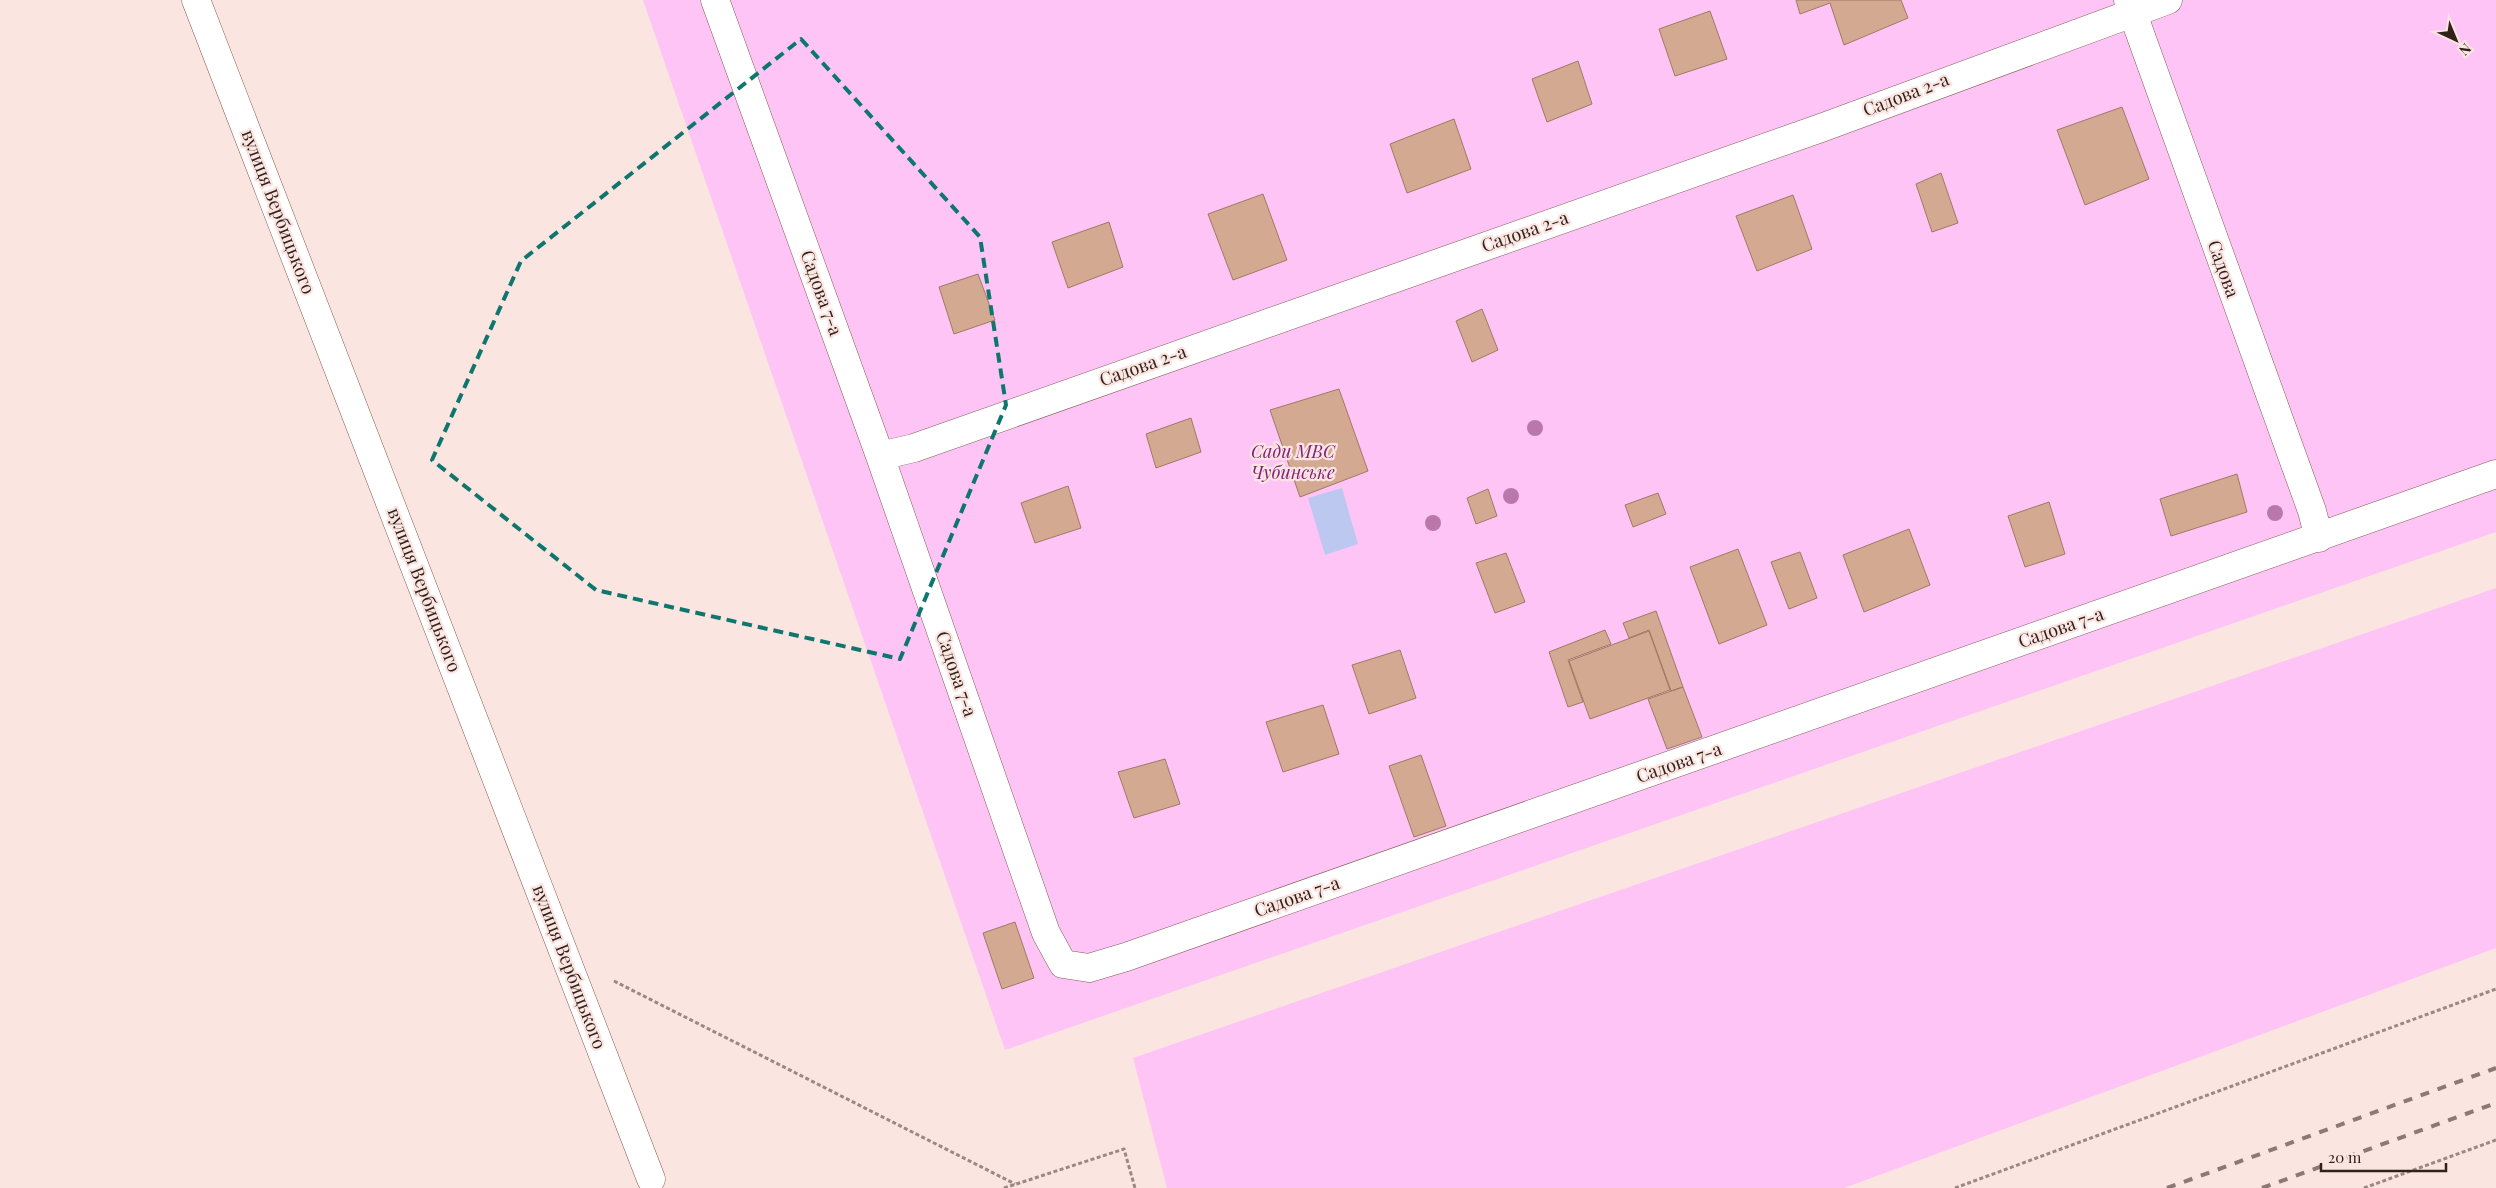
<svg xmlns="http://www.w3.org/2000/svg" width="2496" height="1188" font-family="'Playfair Display',serif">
<rect width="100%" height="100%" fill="#fae5e1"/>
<!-- green -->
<path fill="#fec4f6" d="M643,0H2496V532L1005,1050Z
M2496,588V948L1844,1188H1167L1133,1058Z"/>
<!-- water -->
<path fill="#bcc8ef" d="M1342,488L1358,544L1325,555L1308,498Z"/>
<!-- building -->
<path fill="#d3a991" stroke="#a07962" d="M1796,0H1901L1908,18L1844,45L1830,3L1800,14Z
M1710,11L1727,59L1675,76L1659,29Z
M1578,61L1592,104L1547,122L1532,79Z
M2122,107L2149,179L2085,205L2057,130Z
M1454,119L1471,169L1407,193L1390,144Z
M1941,173L1958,223L1932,232L1916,184Z
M1263,194L1287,260L1233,280L1208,214Z
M1793,195L1812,249L1757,271L1736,216Z
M1109,222L1123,267L1068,288L1052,242Z
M978,274L995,320L954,334L939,287Z
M1482,309L1498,350L1472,362L1456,321Z
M1339,389L1368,471L1300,497L1270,410Z
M1191,418L1201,452L1156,468L1146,434Z
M2237,474L2247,512L2171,536L2160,499Z
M1068,486L1081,528L1035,543L1021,503Z
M1488,489L1497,516L1476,524L1467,498Z
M1658,493L1666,514L1633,527L1625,505Z
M2049,502L2065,554L2025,567L2008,516Z
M1909,529L1930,585L1864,612L1843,555Z
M1738,549L1767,625L1719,644L1690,567Z
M1800,552L1817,598L1789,609L1771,562Z
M1506,553L1525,602L1495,613L1476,563Z
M1656,611L1683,687L1671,691L1649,630L1629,638L1623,623Z
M1605,630L1611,644L1568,660L1583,702L1568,707L1549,652Z
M1649,631L1670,690L1590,719L1569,661Z
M1400,650L1416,698L1369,714L1352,665Z
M1683,687L1702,737L1667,749L1648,699Z
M1323,705L1339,754L1283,772L1266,722Z
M1421,755L1446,826L1414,837L1389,766Z
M1165,759L1180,804L1134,818L1118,772Z
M1015,922L1034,978L1002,989L983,933Z"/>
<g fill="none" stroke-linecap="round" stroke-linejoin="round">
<defs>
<path id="minor" d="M196,0L651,1179
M715,0L880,456L1046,933L1063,964L1089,968L1126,957L2496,474
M2128,0L2312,511L2319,538
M880,456L914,448L1821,128L2168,0"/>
</defs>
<!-- minor casing -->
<use href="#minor" stroke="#875b53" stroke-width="29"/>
<!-- path -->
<path stroke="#9b8783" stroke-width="3" stroke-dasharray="4 2.5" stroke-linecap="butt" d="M614,981L1015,1184
M1004,1188L1124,1149L1135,1188
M1955,1188L2496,989
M2364,1188L2496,1140"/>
<!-- minor -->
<use href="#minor" stroke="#fff" stroke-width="28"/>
<!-- rail -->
<path stroke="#8c7975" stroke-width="4" stroke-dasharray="9 9" stroke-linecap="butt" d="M2167,1188L2496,1068
M2262,1188L2496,1103"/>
</g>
<!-- trees -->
<g fill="#b978a9">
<circle cx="1535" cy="428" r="8"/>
<circle cx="1511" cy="496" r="8"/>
<circle cx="2275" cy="513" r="8"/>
<circle cx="1433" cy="523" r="8"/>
</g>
<!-- marked area -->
<path fill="none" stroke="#0f766e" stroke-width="4" stroke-dasharray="10 6" stroke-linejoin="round" d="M801,39L980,237L1006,405L900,659L596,590L432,460L521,261Z"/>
<g text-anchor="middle" stroke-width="4.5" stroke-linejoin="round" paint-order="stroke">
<!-- street labels -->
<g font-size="18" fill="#32201c" stroke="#fae5e1">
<text transform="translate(1906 95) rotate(-21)" y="6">Садова 2-а</text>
<text transform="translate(278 212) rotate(69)" y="6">вулиця Вербицького</text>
<text transform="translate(1525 232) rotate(-19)" y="6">Садова 2-а</text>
<text transform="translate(2223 269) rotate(70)" y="6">Садова</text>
<text transform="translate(821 293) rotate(70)" y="6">Садова 7-а</text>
<text transform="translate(1143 366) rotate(-19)" y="6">Садова 2-а</text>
<text transform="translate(424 590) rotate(69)" y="6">вулиця Вербицького</text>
<text transform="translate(2061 628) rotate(-19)" y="6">Садова 7-а</text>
<text transform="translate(956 674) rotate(71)" y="6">Садова 7-а</text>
<text transform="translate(1679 763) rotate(-19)" y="6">Садова 7-а</text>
<text transform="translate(1297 897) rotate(-19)" y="6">Садова 7-а</text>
<text transform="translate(569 967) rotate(69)" y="6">вулиця Вербицького</text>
</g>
<!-- park labels -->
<g font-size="18" font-style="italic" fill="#841f7c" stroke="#fae5e1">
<text x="1293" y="458">Сади МВС<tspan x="1293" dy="21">Чубинське</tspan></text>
</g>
</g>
<!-- north arrow -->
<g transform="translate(2456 40) rotate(136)" stroke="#fae5e1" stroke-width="4" paint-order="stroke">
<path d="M0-4L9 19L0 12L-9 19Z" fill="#32201c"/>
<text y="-8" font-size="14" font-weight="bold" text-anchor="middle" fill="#32201c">N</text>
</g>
<!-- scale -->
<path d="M2321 1163v8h125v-8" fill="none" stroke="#32201c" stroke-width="2.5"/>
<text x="2328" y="1163" font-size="15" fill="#32201c" stroke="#fae5e1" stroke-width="4" paint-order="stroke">20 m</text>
</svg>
